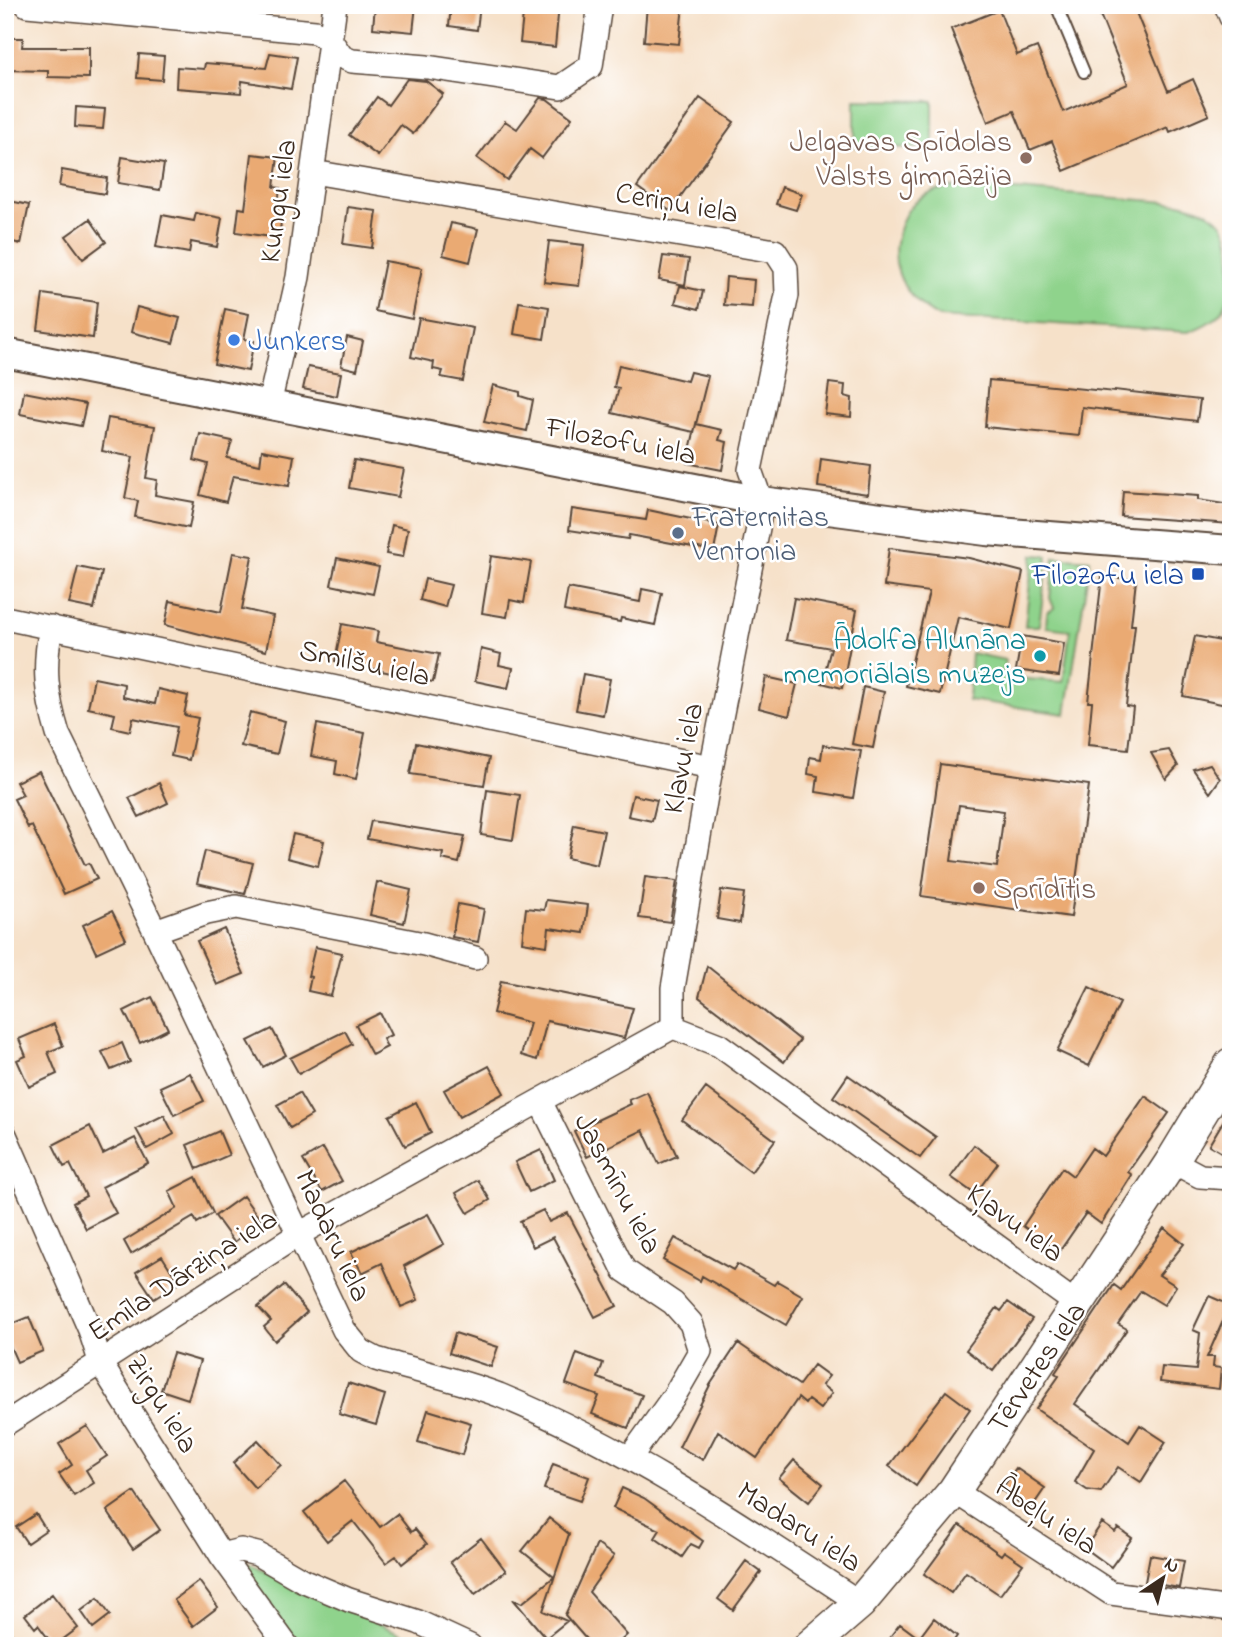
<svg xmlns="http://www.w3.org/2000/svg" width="1236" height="1651" font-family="'Indie Flower',sans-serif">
<rect width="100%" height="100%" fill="#fff"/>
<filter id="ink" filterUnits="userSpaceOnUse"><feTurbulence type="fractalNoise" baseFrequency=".0143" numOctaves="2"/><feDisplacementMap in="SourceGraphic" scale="14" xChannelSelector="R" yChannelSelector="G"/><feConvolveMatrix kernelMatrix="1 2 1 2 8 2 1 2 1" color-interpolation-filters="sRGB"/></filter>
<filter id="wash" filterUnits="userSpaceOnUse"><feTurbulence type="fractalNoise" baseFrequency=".00686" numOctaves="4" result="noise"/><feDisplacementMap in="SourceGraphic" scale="28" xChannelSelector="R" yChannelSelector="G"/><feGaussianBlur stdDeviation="1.57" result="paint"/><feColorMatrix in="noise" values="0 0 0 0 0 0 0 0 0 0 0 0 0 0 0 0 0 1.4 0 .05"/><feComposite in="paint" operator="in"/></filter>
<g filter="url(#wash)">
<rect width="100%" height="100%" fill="#f6e1c9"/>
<!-- green -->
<path fill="#8fd38c" stroke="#657e55" stroke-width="2" d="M855,100L933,101V148L855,147Z
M964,186L1180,203C1222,213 1231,225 1231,267C1231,305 1226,318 1188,332L939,317C904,298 886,266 900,227C905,211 916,198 932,192C942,188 954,188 964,186Z
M1033,555L1048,556L1039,626H1025Z
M1054,557L1090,560L1066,714L968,700L971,653L1005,660L1004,677L1063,682L1070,630L1046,627L1047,613L1054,608L1050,598Z
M245,1562L427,1646H300L239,1569Z"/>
<g id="blocks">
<!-- building -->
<path fill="#eaaa73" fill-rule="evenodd" d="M375,5H416L413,32L373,28Z
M451,5H480L477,30L449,26Z
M524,5H559L555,47L520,43Z
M647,5H683L679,44L644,41Z
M1096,5H1133L1168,91L1193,79L1209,115L1170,132L1168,127L1064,171L1052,141L1030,150L1014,111L988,122L951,29L999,10L1017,55L1037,47L1063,112L1128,84Z
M5,38H23L22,47H89V78L48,77V71L5,70Z
M270,53L297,57L291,89L242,81L241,93L176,88L177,67L204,69L205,63L266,68Z
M139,54L164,56L162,80L137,78Z
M407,79L426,81L443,94L413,134L401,125L378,156L349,135L377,97L388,105Z
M540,98L547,99L572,118L542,158L530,149L507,180L477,158L505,121L517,129Z
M700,98L734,122L670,211L637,187Z
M76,107L105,109L103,129L75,127Z
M252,154L278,157L274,187L280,188L277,213L282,214L279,238L236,232L239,208L245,209Z
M122,157L164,164L160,190L118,183Z
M62,170L107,178L105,194L59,186Z
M782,187L802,194L796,210L776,204Z
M5,200L29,205L21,244L5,240Z
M348,207L377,211L372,248L343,244Z
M196,213L222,218L217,247L191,242L189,253L156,247L162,215L194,221Z
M90,219L106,242L83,259L66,236Z
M451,223L478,229L470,262L443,255Z
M549,241L584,245L579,286L544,282Z
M663,256L689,259L685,285L659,280Z
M385,261L422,268L412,319L375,311Z
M726,277L754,280L752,307L724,305Z
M680,286L703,291L699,309L675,303Z
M43,294L97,302L93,338L38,330Z
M519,302L549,307L544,339L514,334Z
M137,307L180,318L173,343L131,332Z
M225,309L249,314L244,339L254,341L248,371L214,364Z
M419,318L473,328L463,381L441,377L443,371L433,369L434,362L411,357Z
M347,337L363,341L357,370L341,366Z
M619,365L687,381L690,372L708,376L694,432L612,413L619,388L614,387Z
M308,367L341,373L337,396L303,389Z
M989,380L1115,392V390L1200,400L1197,421L1082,407L1079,436L985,427Z
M829,383L845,385L844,396L852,398L851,417L825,414Z
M493,385L520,392V396L533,400L527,431L484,422Z
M24,392L86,404L81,426L20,414Z
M108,418L155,426L146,478L157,480L155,495L194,502L189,528L135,517L138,501L125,498L133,457L102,451Z
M696,424L722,430L719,440L727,442L722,470L687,463Z
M200,434L232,441L227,458L260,465L262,450L294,456L289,486L233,476L226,502L200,495L208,464L194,460Z
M821,459L871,466L868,494L818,487Z
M354,460L404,469L398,497L349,488Z
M1123,491L1198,496V500L1231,505V524L1121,516Z
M572,509L646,520L648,510L719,525L714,551L629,535L628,539L569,530Z
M392,525L408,529L403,557L386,554Z
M889,548L969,558L1023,572L1011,629L958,617L940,694L906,686L929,592L884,586Z
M233,553L252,556L242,609L273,616L266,651L165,625L170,601L221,612Z
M491,556L531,562L524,603L510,600L507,617L482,613Z
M337,558L379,567L373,594L331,585Z
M78,567L102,572L94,609L69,604Z
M1102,576L1136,580L1131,625H1135L1126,706L1133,707L1128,749L1088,745L1092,702H1088Z
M425,579L451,585L445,607L420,600Z
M568,588L640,602L642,589L662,593L655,625L621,618L620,622L564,611Z
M794,598L857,610L842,688L822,683L831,648L786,640Z
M342,624L378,631L376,642L439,654L433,682L335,661Z
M1022,636L1064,643L1059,676L1016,670Z
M1195,636L1231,643V706L1183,696Z
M481,649L501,654L499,665L513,668L508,688L475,681Z
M583,674L610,679L603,715L576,710Z
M766,677L797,684L789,716L759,708Z
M94,678L124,684L123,697L155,704L158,689L188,696L184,715L198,718L189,760L171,756L177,727L133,718L130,731L112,727L115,714L88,708Z
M863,687L884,692L873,748L852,744Z
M250,712L285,721L277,754L241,746Z
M317,724L365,733L356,779L335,774L337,761L311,756Z
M416,743L489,758L484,785L410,774Z
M823,745L861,751L853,798L816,792L818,776L808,774L810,757L821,759Z
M1169,750L1178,766L1166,779L1151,753Z
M940,764L1089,785L1071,917L921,896ZM959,805L1004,811L997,867L951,861Z
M1210,764L1220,779L1210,793L1193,769Z
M39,771L85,865L89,863L97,879L64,894L32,826L28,828L14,799L23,795L16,782Z
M159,783L168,803L139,817L129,798Z
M487,790L520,795L513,840L481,835Z
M633,795L657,800L652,821L628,816Z
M371,821L465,836L459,863L442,859L443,853L367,839Z
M574,825L604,831L597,865L567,858Z
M293,834L324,841L318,866L287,858Z
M205,851L253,863L245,894L197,883Z
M645,877L677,881L670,922L639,918Z
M377,882L411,890L404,923L370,915Z
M721,890L744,893L740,923L717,919Z
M546,900L588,905L584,933L549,928L547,946L522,942L526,908L544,910Z
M458,904L484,909L478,942L452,937Z
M112,911L126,939L96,953L83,925Z
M224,929L244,974L217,985L197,941Z
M315,947L342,953L331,996L308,991L311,977L308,976Z
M707,966L800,1040L784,1062L699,997Z
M501,981L633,1008L624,1038L547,1021L537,1060L521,1055L530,1023L493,1013Z
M1089,987L1120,1003L1089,1066L1057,1051Z
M152,997L168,1029L140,1043L124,1011Z
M380,1013L391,1035L383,1039L387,1047L372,1055L356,1025Z
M54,1024L63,1046L48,1052L57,1074L29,1087L17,1060L26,1056L19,1039Z
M272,1029L286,1055L263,1067L248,1041Z
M345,1031L352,1044L299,1074L290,1058Z
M122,1043L130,1062L111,1070L102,1052Z
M489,1066L504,1093L459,1117L444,1090Z
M190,1073L204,1101L174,1115L160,1087Z
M848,1075L936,1137L920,1158L833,1097Z
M706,1088L775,1140L751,1172L682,1120Z
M647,1092L677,1156L659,1164L643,1130L587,1157L574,1131L631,1104L629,1100Z
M299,1093L312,1115L290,1128L277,1105Z
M1145,1096L1169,1113L1128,1172L1132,1175L1101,1224L1086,1213L1059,1252L1023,1226L1062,1168L1073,1176L1092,1148L1103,1156Z
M416,1102L431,1133L405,1146L389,1116Z
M1231,1108V1158L1209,1145Z
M164,1115L174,1134L147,1149L136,1129Z
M90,1126L103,1154L135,1138L148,1163L102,1187L116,1213L86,1229L73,1203L86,1196L70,1164L64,1167L53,1145Z
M219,1131L229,1155L197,1169L187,1145Z
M974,1145L998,1163L975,1194L951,1177Z
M323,1148L342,1181L322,1192L303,1160Z
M541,1150L554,1180L529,1192L515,1162Z
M196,1177L213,1213L197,1223L194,1217L131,1254L124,1241L177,1208L169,1191Z
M478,1180L490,1200L468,1213L456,1193Z
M243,1196L262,1222L234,1242L215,1216Z
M543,1210L549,1222L568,1213L617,1306L595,1317L553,1237L533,1247L520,1221Z
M428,1214L444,1244L404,1266L418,1300L401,1307L382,1263L362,1273L351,1252Z
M1164,1228L1184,1244L1159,1275L1176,1286L1164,1305L1141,1291L1118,1324L1127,1329L1075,1404L1129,1442L1140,1425L1166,1442L1141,1482L1118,1467L1101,1492L1087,1490L1075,1482L1094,1449L1036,1409L1059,1376L1055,1373L1114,1285L1121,1290Z
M675,1238L733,1270L737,1264L774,1285L777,1281L803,1296L786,1325L702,1276L700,1281L663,1260Z
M162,1256L179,1283L154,1299L136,1272Z
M284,1285L307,1312L275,1341L264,1327L271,1321L258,1307Z
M1209,1296L1230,1305L1207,1357H1214L1213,1367L1221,1368L1219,1389L1160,1382L1162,1367L1196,1370L1200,1333L1193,1330Z
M1008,1302L1032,1319L993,1371L966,1350L997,1308L1001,1311Z
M29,1317L43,1351L17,1362L5,1335V1327Z
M455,1333L498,1347L491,1367L449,1353Z
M738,1343L799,1385L814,1365L829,1376L822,1385L832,1393L820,1409L808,1400L805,1404L798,1398L757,1458L718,1431L703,1460L679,1447L710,1385Z
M173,1353L200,1361L188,1399L161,1390Z
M577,1353L603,1363L598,1378L642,1395L628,1428L592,1414L599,1396L566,1384Z
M348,1383L385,1395L376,1425L339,1414Z
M946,1391L970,1409L916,1486L889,1466Z
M428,1410L471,1423L462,1455L418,1442Z
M87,1426L107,1456L86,1470L94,1483L74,1496L59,1474L72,1465L59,1444Z
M258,1440L281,1465L255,1488L233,1463Z
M794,1460L823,1484L809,1502L779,1478Z
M553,1464L589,1477L580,1501L544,1489Z
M1016,1468L1045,1488L1030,1510L1001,1490Z
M344,1481L380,1527L397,1514L411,1532L415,1529L427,1544L402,1564L396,1556L386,1563L353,1521L327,1541L304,1512Z
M622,1488L644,1498L703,1541L699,1548L691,1544L682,1557L655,1538L660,1530L613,1508Z
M134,1492L160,1530L133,1549L107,1511Z
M36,1514L46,1530L27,1543L16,1527Z
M549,1518L569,1534L543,1611L567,1621L546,1638L513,1599L522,1603L554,1577L522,1551Z
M1102,1523L1115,1532L1118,1528L1132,1538L1111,1567L1085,1548Z
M960,1525L1001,1555L1004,1551L1023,1564L1000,1595L966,1572L951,1593L924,1574Z
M481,1538L506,1571L475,1594L450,1562Z
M597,1544L614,1556L589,1592L627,1635L615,1646H592L565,1615Z
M1150,1555L1184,1561L1179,1588L1145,1582Z
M746,1561L761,1572L733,1610L718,1599Z
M199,1581L218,1607L193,1626L174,1600Z
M52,1594L78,1628L54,1646L38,1625L35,1628L25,1615Z
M98,1598L110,1615L93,1628L81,1611Z
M934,1618L957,1636L950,1646H883L900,1624L919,1638Z"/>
</g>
</g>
<g filter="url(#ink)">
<use href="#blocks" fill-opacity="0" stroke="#574538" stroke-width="2"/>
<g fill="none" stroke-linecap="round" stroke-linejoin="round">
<defs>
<path id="service" d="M1056,5L1084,72"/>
<path id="minor" d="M27,5L315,32L331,41L342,57L352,61L427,67L560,87L591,66L600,5
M1226,5L1231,17
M313,172L775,251L786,268L787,295L750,470L761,501L758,528L707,790L673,988V1027
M269,405L298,277L335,5
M5,618L711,767
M51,627C43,668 46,694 58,734L155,931L344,1330L361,1351L376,1359C416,1371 460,1380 499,1395C630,1449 742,1525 860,1603
M155,931L206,913L236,907L424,944L475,958
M540,1101L624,1270L673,1303L691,1323L700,1351L674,1396L631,1456
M5,1135L90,1330L101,1364L221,1555L287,1646
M1172,1161L1200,1176L1231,1178
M5,1424L299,1234L673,1027L719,1045L1078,1305
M954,1491L1111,1593L1231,1609
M221,1555L241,1550L257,1554L302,1580L349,1600L418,1622L470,1646
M5,1645L9,1646"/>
<path id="tertiary" d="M5,353L761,501L986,531L1231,550"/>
<path id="secondary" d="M810,1646L860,1603L954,1491L1172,1161L1231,1064"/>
</defs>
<!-- service casing -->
<use href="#service" stroke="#574538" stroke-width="14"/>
<!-- minor casing -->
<use href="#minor" stroke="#574538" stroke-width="26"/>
<!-- tertiary casing -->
<use href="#tertiary" stroke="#574538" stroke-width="32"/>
<!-- secondary casing -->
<use href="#secondary" stroke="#574538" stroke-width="35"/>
<!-- service -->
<use href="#service" stroke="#fff" stroke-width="10"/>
<!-- minor -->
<use href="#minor" stroke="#fff" stroke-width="23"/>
<!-- tertiary -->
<use href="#tertiary" stroke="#fff" stroke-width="28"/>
<!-- secondary -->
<use href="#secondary" stroke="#fff" stroke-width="32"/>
</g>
</g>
<!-- markers -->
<g fill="#8d6e63" stroke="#fff" stroke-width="2.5">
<circle cx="1026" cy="158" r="7"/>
<circle cx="979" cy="888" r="7"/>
</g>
<circle fill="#3f7fe0" stroke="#fff" stroke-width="2.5" cx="234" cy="340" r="7"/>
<circle fill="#5c6f8a" stroke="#fff" stroke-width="2.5" cx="678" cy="533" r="7"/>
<rect fill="#1a4fb4" stroke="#fff" stroke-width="2.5" x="1191" y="567" width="14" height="14" rx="3.5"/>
<circle fill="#0f9aa8" stroke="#fff" stroke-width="2.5" cx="1040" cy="656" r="7"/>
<g text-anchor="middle" stroke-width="5" stroke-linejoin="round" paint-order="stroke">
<!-- education labels -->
<g font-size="30" fill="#785e54" stroke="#fff" text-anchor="end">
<text x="1012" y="151">Jelgavas Spīdolas<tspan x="1012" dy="34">Valsts ģimnāzija</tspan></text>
<text x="993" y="898" text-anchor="start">Sprīdītis</text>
</g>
<!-- street labels -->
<g font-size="30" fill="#3b2a1e" stroke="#fff">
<text transform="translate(277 201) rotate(-82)" y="10">Kungu iela</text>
<text transform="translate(677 202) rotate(10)" y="10">Ceriņu iela</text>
<text transform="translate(621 440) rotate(11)" y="10">Filozofu iela</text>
<text transform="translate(365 662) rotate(12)" y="10">Smilšu iela</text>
<text transform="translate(682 758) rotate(-79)" y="10">Kļavu iela</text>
<text transform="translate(619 1183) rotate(62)" y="10">Jasmīnu iela</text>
<text transform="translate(1016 1222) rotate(36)" y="10">Kļavu iela</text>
<text transform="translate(334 1235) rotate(65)" y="10">Madaru iela</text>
<text transform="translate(182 1274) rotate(-33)" y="10">Emīla Dārziņa iela</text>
<text transform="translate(1036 1367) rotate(-56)" y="10">Tērvetes iela</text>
<text transform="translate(163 1403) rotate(58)" y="10">Zirgu iela</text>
<text transform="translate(1047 1515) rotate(34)" y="10">Ābeļu iela</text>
<text transform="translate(800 1526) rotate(33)" y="10">Madaru iela</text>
</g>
<!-- shop labels -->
<g font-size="30" fill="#366cbe" stroke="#fff" text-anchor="start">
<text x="248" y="350">Junkers</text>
</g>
<!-- service labels -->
<g font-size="30" fill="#4e5e75" stroke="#fff" text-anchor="start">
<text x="692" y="526">Fraternitas<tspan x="692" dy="34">Ventonia</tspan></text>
</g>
<!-- transit labels -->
<g font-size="30" fill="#164399" stroke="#fff" text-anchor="end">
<text x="1184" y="584">Filozofu iela</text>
</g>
<!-- culture labels -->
<g font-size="30" fill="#0d838f" stroke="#fff" text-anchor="end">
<text x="1026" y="649">Ādolfa Alunāna<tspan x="1026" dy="34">memoriālais muzejs</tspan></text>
</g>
</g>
<!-- margin -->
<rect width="1236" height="1651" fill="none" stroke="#fff" stroke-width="28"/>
<!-- north arrow -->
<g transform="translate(1163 1578) rotate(35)" stroke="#ffffff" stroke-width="5" paint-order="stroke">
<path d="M0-5L12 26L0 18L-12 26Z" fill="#3b2a1e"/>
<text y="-10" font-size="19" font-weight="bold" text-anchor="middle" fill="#3b2a1e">N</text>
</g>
</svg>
